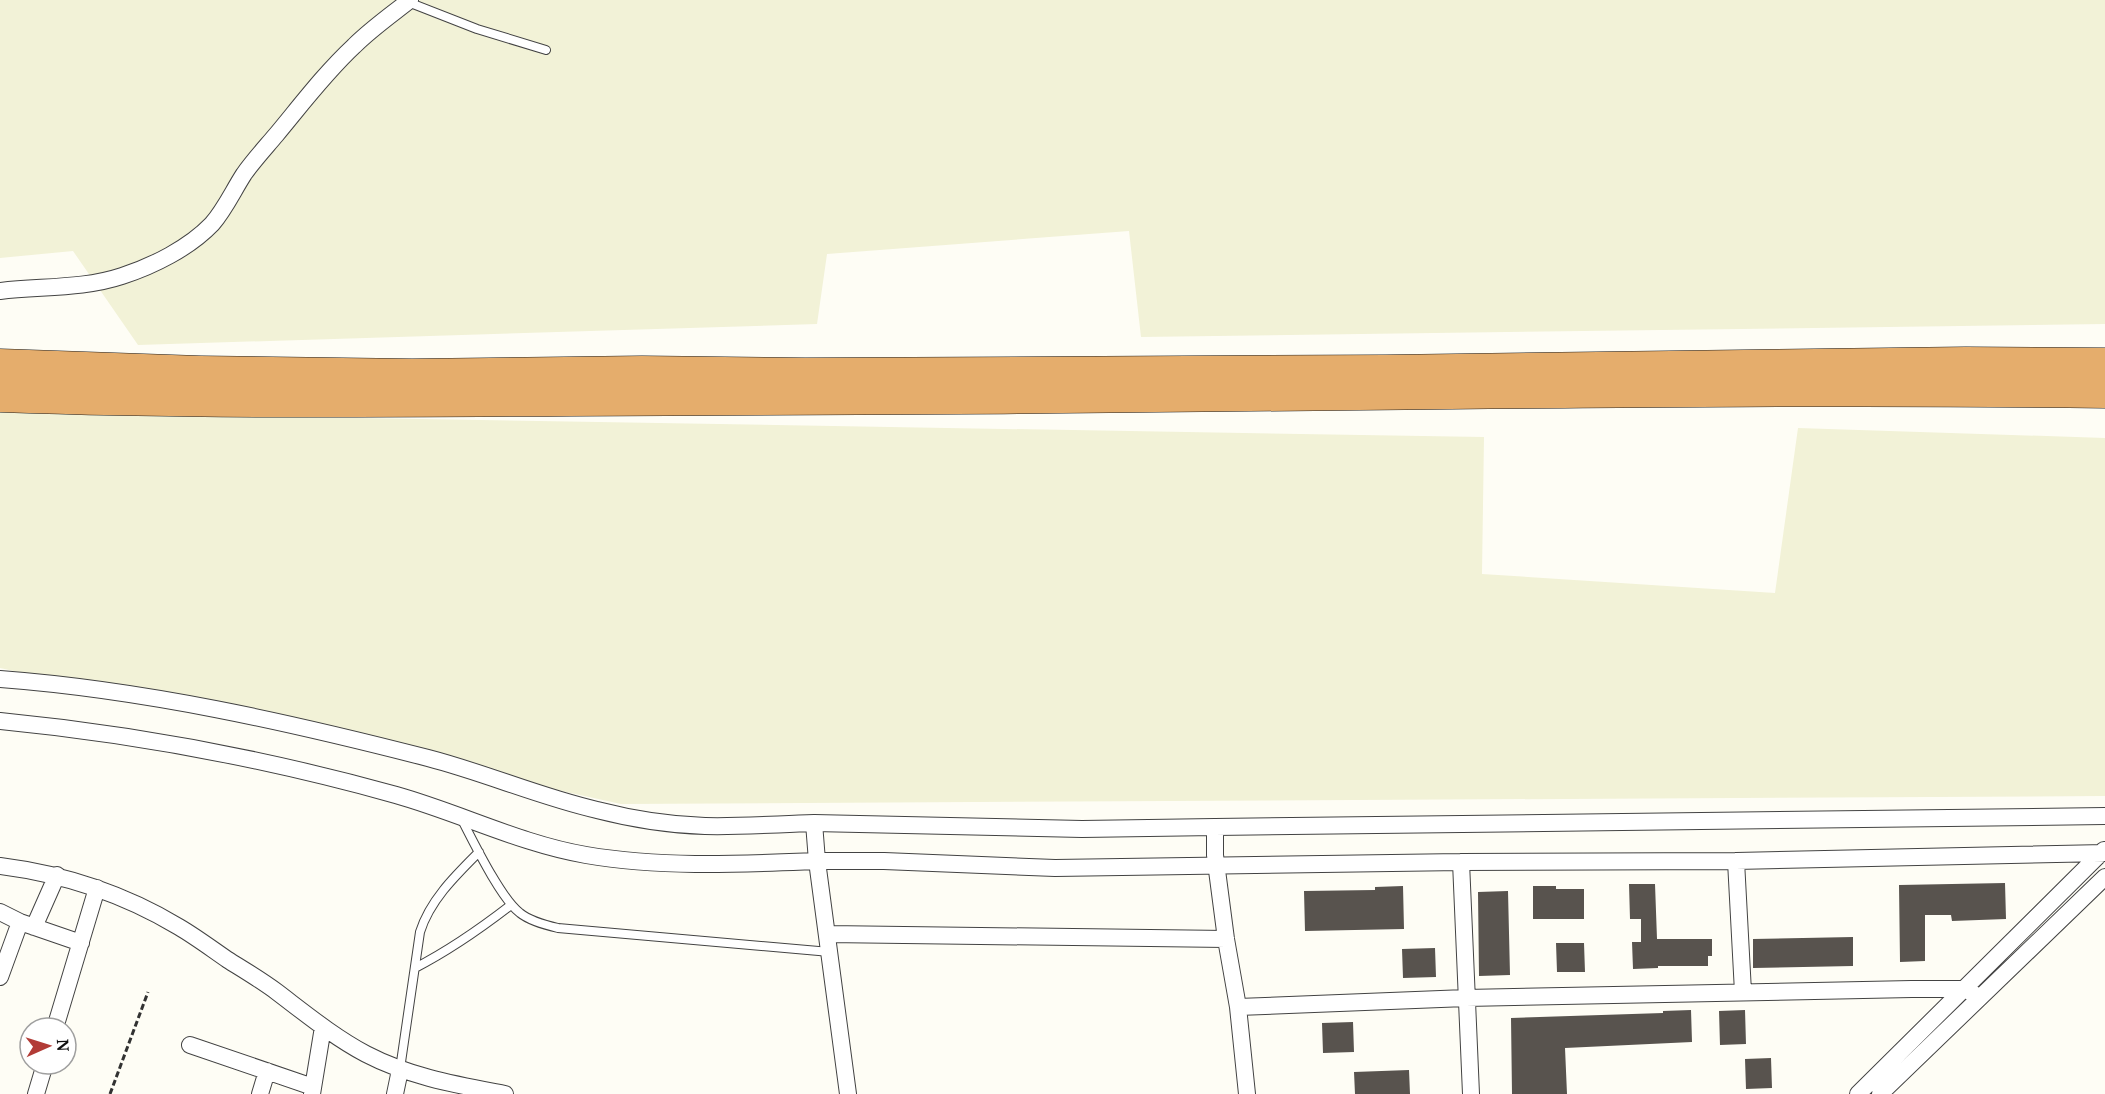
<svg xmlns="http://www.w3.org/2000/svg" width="2105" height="1094" font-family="'Noto Serif',serif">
<rect width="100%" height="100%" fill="#fefdf5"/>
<!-- farmland -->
<path fill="#f2f2d7" d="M0,0H2105V324L1141,337L1129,231L827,254L817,324L138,345L73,251L0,258Z
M0,412L1484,437L1482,574L1775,593L1798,428L2105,438V796L621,804L0,668Z"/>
<!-- building -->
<path fill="#58534e" d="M2005,883L2006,919L1952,921L1951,915H1925V961L1900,962L1899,885Z
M1629,884H1655L1657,939H1712V956H1708V966H1658V968L1633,969L1632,942H1641V919H1630Z
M1403,886L1404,929L1305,931L1304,891L1375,890V887Z
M1533,886H1556V889H1584V919H1533Z
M1508,891L1510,975L1479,976L1478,892Z
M1853,937V966L1753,968V939Z
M1556,943H1584L1585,972H1557Z
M1435,948L1436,977L1403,978L1402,949Z
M1691,1010L1692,1042L1565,1048L1567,1094H1512L1511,1018L1663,1013V1011Z
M1745,1010L1746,1044L1720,1045L1719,1011Z
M1353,1022L1354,1052L1323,1053L1322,1023Z
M1771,1058L1772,1088L1746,1089L1745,1059Z
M1409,1070L1410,1094H1355L1354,1072Z"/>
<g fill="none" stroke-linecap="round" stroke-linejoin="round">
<defs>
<path id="lane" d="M408,2L477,29L546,50
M461,818C473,841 501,899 520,913C530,921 545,925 558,928L830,952
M415,968C450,950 480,929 511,905
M400,1069L420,932C430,900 456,875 479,852"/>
<path id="street" d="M0,291C41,286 83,289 122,276C153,266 189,248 212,224C225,209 233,191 244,174C253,161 265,148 276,135C301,105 325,73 354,46C371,29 391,15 410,0
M0,679C145,690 288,722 428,758C486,773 540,797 597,810C632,819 670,825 705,826C741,827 778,824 814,823L817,861C740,864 663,868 586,855C521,844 460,813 396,795C267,759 134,734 0,721
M814,823L1082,829L1215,827
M1736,861L1743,992
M1461,862L1471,1094
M0,866C63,874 124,894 179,927C196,937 212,949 228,960C244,970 261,980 277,992C306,1014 334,1037 366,1054C410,1077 458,1085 505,1094
M0,912L20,922L81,943
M34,927L57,875
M828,934L1226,939
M0,977L20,922
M1238,1007L1466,998L1912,989H1965L1979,997
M55,1028L97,888
M190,1045L313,1087
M36,1094L45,1064
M260,1094L267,1071
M312,1094L323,1027
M395,1094L400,1070
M848,1094L817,861H884L1055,868L1461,862L1736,861L2105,853
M1247,1094L1238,1007L1226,939L1215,855V827L2105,816
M1858,1094L2104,850
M1880,1094L2105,877"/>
<path id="highway" d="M0,365L200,372L412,375L642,372L805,374L1386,371L1966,363L2105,364
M0,396C190,403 381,401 571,400C864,400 1156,396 1449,393C1668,391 1886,389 2105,392"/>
</defs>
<!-- lane casing -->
<use href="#lane" stroke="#434343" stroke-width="10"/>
<!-- street casing -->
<use href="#street" stroke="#434343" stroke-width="18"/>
<!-- highway casing -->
<use href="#highway" stroke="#212121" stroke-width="33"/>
<!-- path -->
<path stroke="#323232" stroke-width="3" stroke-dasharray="6 3" stroke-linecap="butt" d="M110,1094L148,992"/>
<!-- lane -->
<use href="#lane" stroke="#fff" stroke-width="8"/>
<!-- street -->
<use href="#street" stroke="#fff" stroke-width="16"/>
<!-- highway -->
<use href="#highway" stroke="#e5ad6c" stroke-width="32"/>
</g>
<!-- north arrow -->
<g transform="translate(48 1046) rotate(87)"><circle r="28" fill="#ffffff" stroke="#9f9f9f" stroke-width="1.5"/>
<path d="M0-4.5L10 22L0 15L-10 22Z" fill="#b23b36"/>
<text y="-9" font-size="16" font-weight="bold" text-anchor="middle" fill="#101010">N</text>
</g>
</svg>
